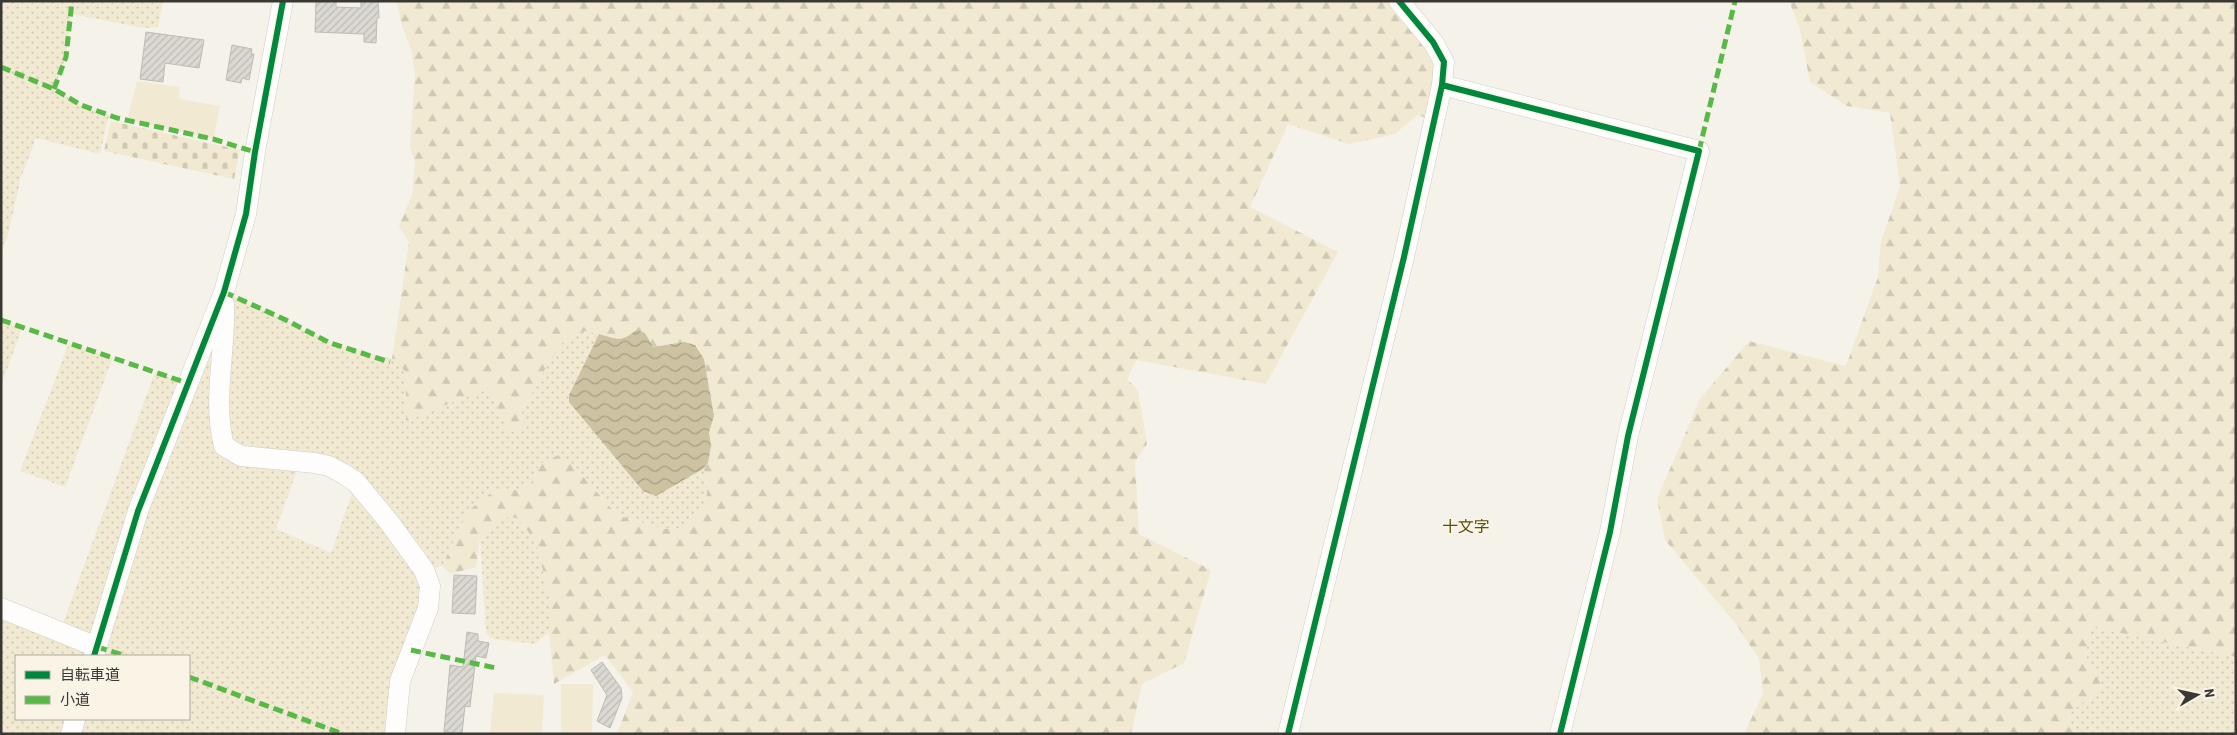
<svg xmlns="http://www.w3.org/2000/svg" width="2237" height="735" font-family="'Source Sans 3','Noto Sans JP',sans-serif">
<defs>
<pattern id="grass-dots" width="8" height="8" patternUnits="userSpaceOnUse" patternTransform="scale(1.25)"><rect width="8" height="8" fill="#f1e9d1"/><path d="M2 2h.1M6 6h.1" fill="none" stroke="#cfc9b4" stroke-width="1.8" stroke-linecap="round"/></pattern>
<pattern id="forest-firs" width="22" height="20" patternUnits="userSpaceOnUse" patternTransform="scale(1.25)"><rect width="22" height="20" fill="#f1e9d1"/><path d="M5 1l3.5 6h-7zM16 11l3.5 6h-7z" fill="#cfc9b4"/></pattern>
<pattern id="cemetery-stones" width="16" height="16" patternUnits="userSpaceOnUse" patternTransform="scale(1.25)"><rect width="16" height="16" fill="#f1e9d1"/><path d="M2 7V4a2 2 0 0 1 4 0v3zM10 15v-3a2 2 0 0 1 4 0v3z" fill="#cfc9b4"/></pattern>
<pattern id="water-waves" width="16" height="10" patternUnits="userSpaceOnUse" patternTransform="scale(1.25)"><rect width="16" height="10" fill="#cdc2a1"/><path d="M0 5q4-4 8 0t8 0" fill="none" stroke="#a79f84"/></pattern>
<pattern id="building-hatch" width="6" height="6" patternUnits="userSpaceOnUse" patternTransform="scale(1.25)"><rect width="6" height="6" fill="#dbd9d2"/><path d="M-1 1l2-2M0 6l6-6M5 7l2-2" fill="none" stroke="#bdbbb5"/></pattern>
</defs>
<rect width="100%" height="100%" fill="#f5f2ea"/>
<!-- grass -->
<path fill="url(#grass-dots)" fill-rule="evenodd" d="M1,1H163L158,27L144,28L71,14L66,57L54,89L81,105L109,115L100,154L36,138L21,177L9,231L1,254Z
M230,295L286,320L330,343L392,359L406,372V421L488,388L508,431L522,411L545,369L564,339L585,331L599,334L569,394L656,496L703,469C714,495 703,510 685,528L663,529L617,515L572,464H539L533,485L516,490L496,489L468,511L442,566L424,570L430,586L395,734H77L82,719H189V656H101L134,545ZM300,462L356,482L331,553L276,529Z
M1,320L22,328L1,386Z
M69,343L113,357L65,487L20,471Z
M155,372L180,382L86,656H16V719H67L63,734H1V608L60,631Z
M500,517L519,518L537,545L549,597V632L535,644L493,639L486,634L480,538Z
M2091,627L2236,657V734H2074L2069,714L2102,686L2085,655Z"/>
<!-- forest -->
<path fill="url(#forest-firs)" d="M397,1H1399L1444,62L1434,120L1417,115L1395,134L1349,144L1288,124L1250,207L1338,252L1266,384L1136,360L1127,379L1138,390L1147,444L1135,462L1139,534L1211,570L1184,663L1142,684L1131,734H617L633,692L605,655L554,684L549,632V597L537,545L519,518L500,517L480,538L476,567L450,574L442,566L468,511L496,489L516,490L533,485L539,464L559,455L572,464L617,515L663,529L685,528C703,510 714,494 703,469L708,463L711,446L709,432L714,416L704,359L695,345L684,342L653,347L645,333L620,340L585,331L564,340L545,369L522,411L524,426L516,432L508,431L488,388L406,421V372L392,359L409,242L399,226L412,195L415,163L410,147L415,73L411,50L401,22Z
M1789,1H2236V657L2091,627L2085,655L2102,686L2069,714L2074,734H1744L1763,694L1759,659L1736,624L1665,540L1657,499L1700,399L1749,341L1846,366L1878,277L1881,242L1900,186L1890,113L1847,106L1810,82L1800,29Z"/>
<!-- cemetery -->
<path fill="url(#cemetery-stones)" d="M111,121L240,150L234,179L104,151Z"/>
<!-- garden -->
<path fill="#f1e9d1" d="M137,81L179,87L180,99L220,106L213,139L127,120Z
M561,684H593L592,734H561Z
M494,693L544,695L542,734H490Z"/>
<!-- water -->
<path fill="url(#water-waves)" d="M636,330L645,333L653,347L684,342L695,345L704,359L714,416L709,432L711,446L708,463L703,469L656,496L643,491L569,402V395L599,334C617,339 621,343 636,330Z"/>
<!-- building -->
<path fill="url(#building-hatch)" stroke="#bdbbb5" d="M316,1H336V7L361,8V1H378L379,18H377L376,43L364,42V34L315,32Z
M146,32L204,40L199,68L165,63L163,82L140,79Z
M232,45L252,49L251,54H254L249,80L242,78L241,83L226,80Z
M454,575L477,576L475,614L452,613Z
M467,632L478,634V641L489,643L486,658L476,656L470,707L465,706L462,733L444,732L450,665L463,667Z
M602,662L621,688L622,698L610,728L597,721L607,695L591,670Z"/>
<g fill="none" stroke-linecap="round" stroke-linejoin="round">
<defs>
<path id="minor" d="M1442,85L1699,151L1628,436L1610,532L1560,734
M224,304C226,351 212,400 224,446L241,456L315,463L329,466L342,473L356,482L389,522L424,570L430,586L428,608L400,681L395,734
M1,608L97,647
M94,656L138,511L224,292L246,214L255,152L283,1
M71,734L75,719
M1288,734L1404,257L1442,85L1444,62L1433,42L1399,1"/>
</defs>
<!-- minor casing -->
<use href="#minor" stroke="#d0cec8" stroke-width="21"/>
<!-- minor -->
<use href="#minor" stroke="#fefdfc" stroke-width="20"/>
<!-- quiet -->
<path stroke="#58b947" stroke-width="5" stroke-dasharray="10 5" stroke-linecap="butt" d="M1,67L54,89L81,105L117,118L213,139L255,152
M54,89L66,57L72,1
M1699,151L1735,1
M224,292L286,320L330,343L390,362
M1,320L187,383
M97,647L126,656
M411,650L496,668
M189,677L343,734"/>
<defs>
<path id="cycleway" d="M1442,85L1699,151L1628,436L1610,532L1560,734
M94,656L138,511L224,292L246,214L255,152L283,1
M1288,734L1404,257L1442,85L1444,62L1433,42L1399,1"/>
</defs>
<!-- cycleway casing -->
<use href="#cycleway" stroke="#f9f4e6" stroke-width="9"/>
<!-- cycleway -->
<use href="#cycleway" stroke="#00873e" stroke-width="6"/>
</g>
<g text-anchor="middle" stroke-width="4" stroke-linejoin="round" paint-order="stroke">
<!-- neighbourhood labels -->
<g font-size="16" fill="#5f4d0f" stroke="#f9f4e6">
<text x="1466" y="532">十文字</text>
</g>
</g>
<!-- border -->
<rect width="2237" height="735" fill="none" stroke="#3a3833" stroke-width="5"/>
<!-- legend -->
<rect x="15" y="655" width="175" height="65" fill="#f9f4e6" stroke="#ada99e"/>
<rect x="25" y="671" width="25" height="8" fill="#00873e" stroke="#ada99e"/>
<text x="60" y="680" font-size="15" fill="#3a3833">自転車道</text>
<rect x="25" y="696" width="25" height="8" fill="#58b947" stroke="#ada99e"/>
<text x="60" y="705" font-size="15" fill="#3a3833">小道</text>
<!-- north arrow -->
<g transform="translate(2197 695) rotate(81)" stroke="#f9f4e6" stroke-width="4" paint-order="stroke">
<path d="M0-4L9 19L0 12L-9 19Z" fill="#3a3833"/>
<text y="-8" font-size="14" font-weight="bold" text-anchor="middle" fill="#3a3833">N</text>
</g>
</svg>
